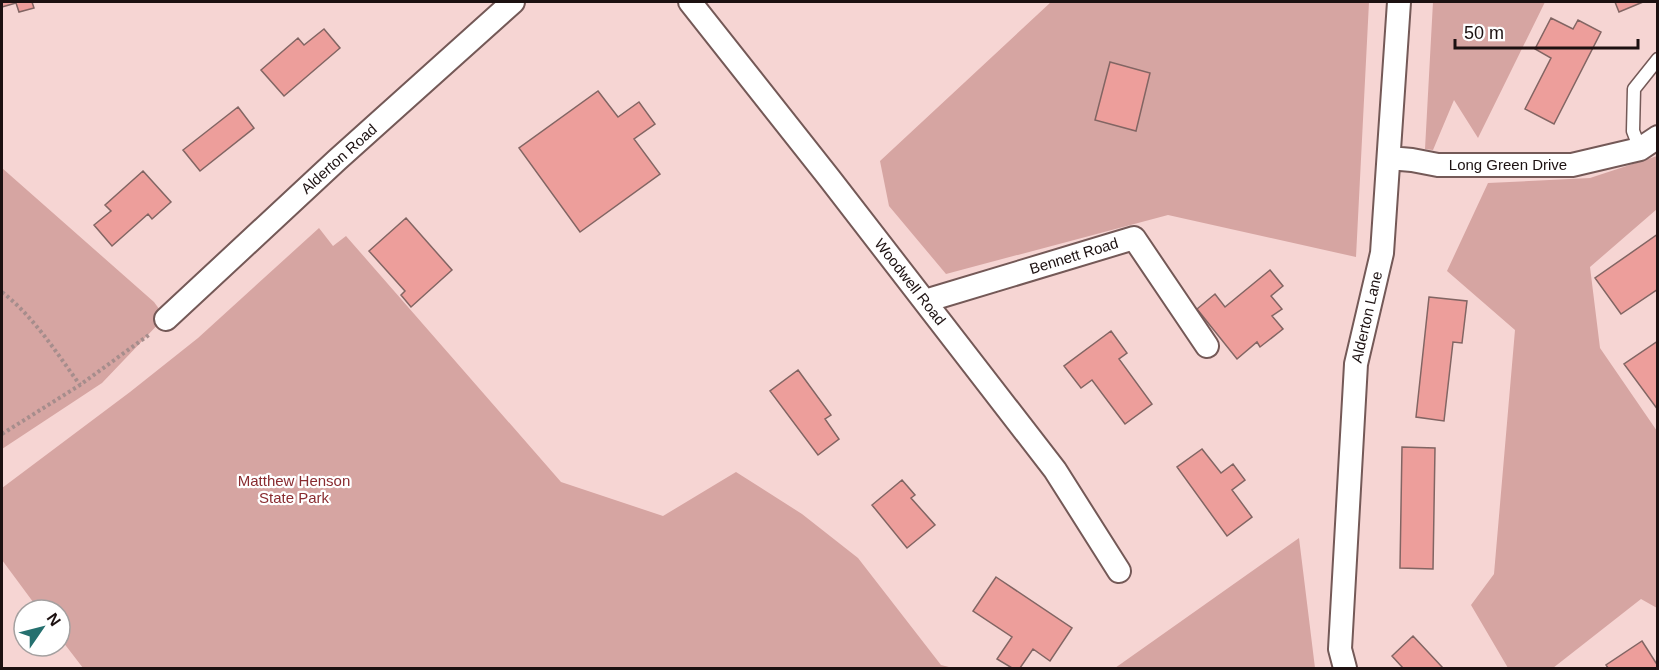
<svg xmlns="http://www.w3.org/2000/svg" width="1659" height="670" font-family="Arial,sans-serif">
<rect width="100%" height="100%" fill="#f6d5d3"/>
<!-- green -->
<path fill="#d6a5a2" d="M1051,2H1369L1356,257L1168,215L946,274L889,206L880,161Z
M1433,2H1545L1478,138L1454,100L1433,150L1425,149Z
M1657,156V209L1590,267L1600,348L1657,431V608L1641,599L1553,668H1508L1471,605L1494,574L1515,330L1447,271L1488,183L1590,178Z
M2,168L154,302L165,317L102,383L2,449Z
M319,228L333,246L346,236L561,482L663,516L736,472L802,514L858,558L941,665L953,668H83L60,638V610H39L2,560V488L130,392L198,338Z
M1299,538L1315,668H1115Z"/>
<!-- building -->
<path fill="#ed9e9b" stroke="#826563" stroke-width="1.5" d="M2,2H32L34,8L19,12L16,3L2,7Z
M1615,2H1643L1619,12Z
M1551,18L1573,29L1578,20L1601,32L1554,124L1525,109L1551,58L1535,49Z
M324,29L340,48L284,96L261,70L298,38L304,45Z
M1110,62L1150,73L1136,131L1095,120Z
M598,91L618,117L639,102L655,124L634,139L660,174L580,232L519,148Z
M238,107L254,128L200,171L183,150Z
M143,171L171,202L152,219L148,214L112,246L94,225L111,211L105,205Z
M406,218L452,270L411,307L401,295L405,291L369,251Z
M1658,234V289L1621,314L1595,278Z
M1270,270L1283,286L1271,296L1282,309L1272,316L1283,329L1260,347L1257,342L1237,359L1197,309L1215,294L1225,307Z
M1429,297L1467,301L1462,343L1453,342L1444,421L1416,417Z
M1111,331L1127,353L1119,359L1152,404L1125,424L1092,380L1081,388L1064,366Z
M1658,341V410L1624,364Z
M798,370L831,415L825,419L839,439L818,455L770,391Z
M1402,447L1435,448L1433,569L1400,568Z
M1202,449L1221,473L1233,464L1245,480L1232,490L1252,517L1227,536L1177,467Z
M902,480L915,495L911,498L935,525L907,548L872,505Z
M996,577L1072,628L1050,661L1033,649L1020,668H1012L997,659L1012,637L973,611Z
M1413,636L1443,668H1403L1392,656Z
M1642,641L1658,666V668H1608L1606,665Z"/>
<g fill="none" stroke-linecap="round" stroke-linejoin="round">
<defs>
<path id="lane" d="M1640,149L1633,131L1634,89L1658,59"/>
<path id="street" d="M690,2L830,179L1055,470L1119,571
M1389,158L1412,160L1438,165H1572L1640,149L1658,137
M925,301L1134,238L1207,346
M166,319L337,160L513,2
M1345,668L1340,649L1356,364L1382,253L1399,2"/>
</defs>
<!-- lane casing -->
<use href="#lane" stroke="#745957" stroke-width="15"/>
<!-- street casing -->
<use href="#street" stroke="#745957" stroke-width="26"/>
<!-- path -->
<path stroke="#a68d8c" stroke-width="4" stroke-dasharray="3 3" stroke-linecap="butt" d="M2,292C34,317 56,352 80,385
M2,434L80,385L150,334"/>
<!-- lane -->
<use href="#lane" stroke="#fff" stroke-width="12"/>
<!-- street -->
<use href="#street" stroke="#fff" stroke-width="22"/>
</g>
<g text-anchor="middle" stroke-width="4.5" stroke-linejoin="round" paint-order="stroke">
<!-- street labels -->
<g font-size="15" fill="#1c1111" stroke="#fff">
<text transform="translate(339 159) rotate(-42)" y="5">Alderton Road</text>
<text x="1508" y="170">Long Green Drive</text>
<text transform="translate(1074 256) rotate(-17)" y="5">Bennett Road</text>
<text transform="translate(910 282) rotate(52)" y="5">Woodwell Road</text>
<text transform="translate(1367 317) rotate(-77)" y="5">Alderton Lane</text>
</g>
<!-- park labels -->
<g font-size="15" fill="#892c30" stroke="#fff">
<text x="294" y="486">Matthew Henson<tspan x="294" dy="17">State Park</tspan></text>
</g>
</g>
<!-- border -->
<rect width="1659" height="670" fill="none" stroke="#1c1111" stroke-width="6"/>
<!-- north arrow -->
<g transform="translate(42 628) rotate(55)"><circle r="28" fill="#ffffff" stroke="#a4a0a0" stroke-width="1.5"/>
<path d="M0-4.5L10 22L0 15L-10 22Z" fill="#25706f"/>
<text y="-9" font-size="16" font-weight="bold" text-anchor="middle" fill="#1c1111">N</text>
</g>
<!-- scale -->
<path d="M1455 39v9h183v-9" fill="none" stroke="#1c1111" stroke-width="3"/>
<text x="1464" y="39" font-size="18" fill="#1c1111" stroke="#ffffff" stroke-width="4.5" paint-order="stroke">50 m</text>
</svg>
